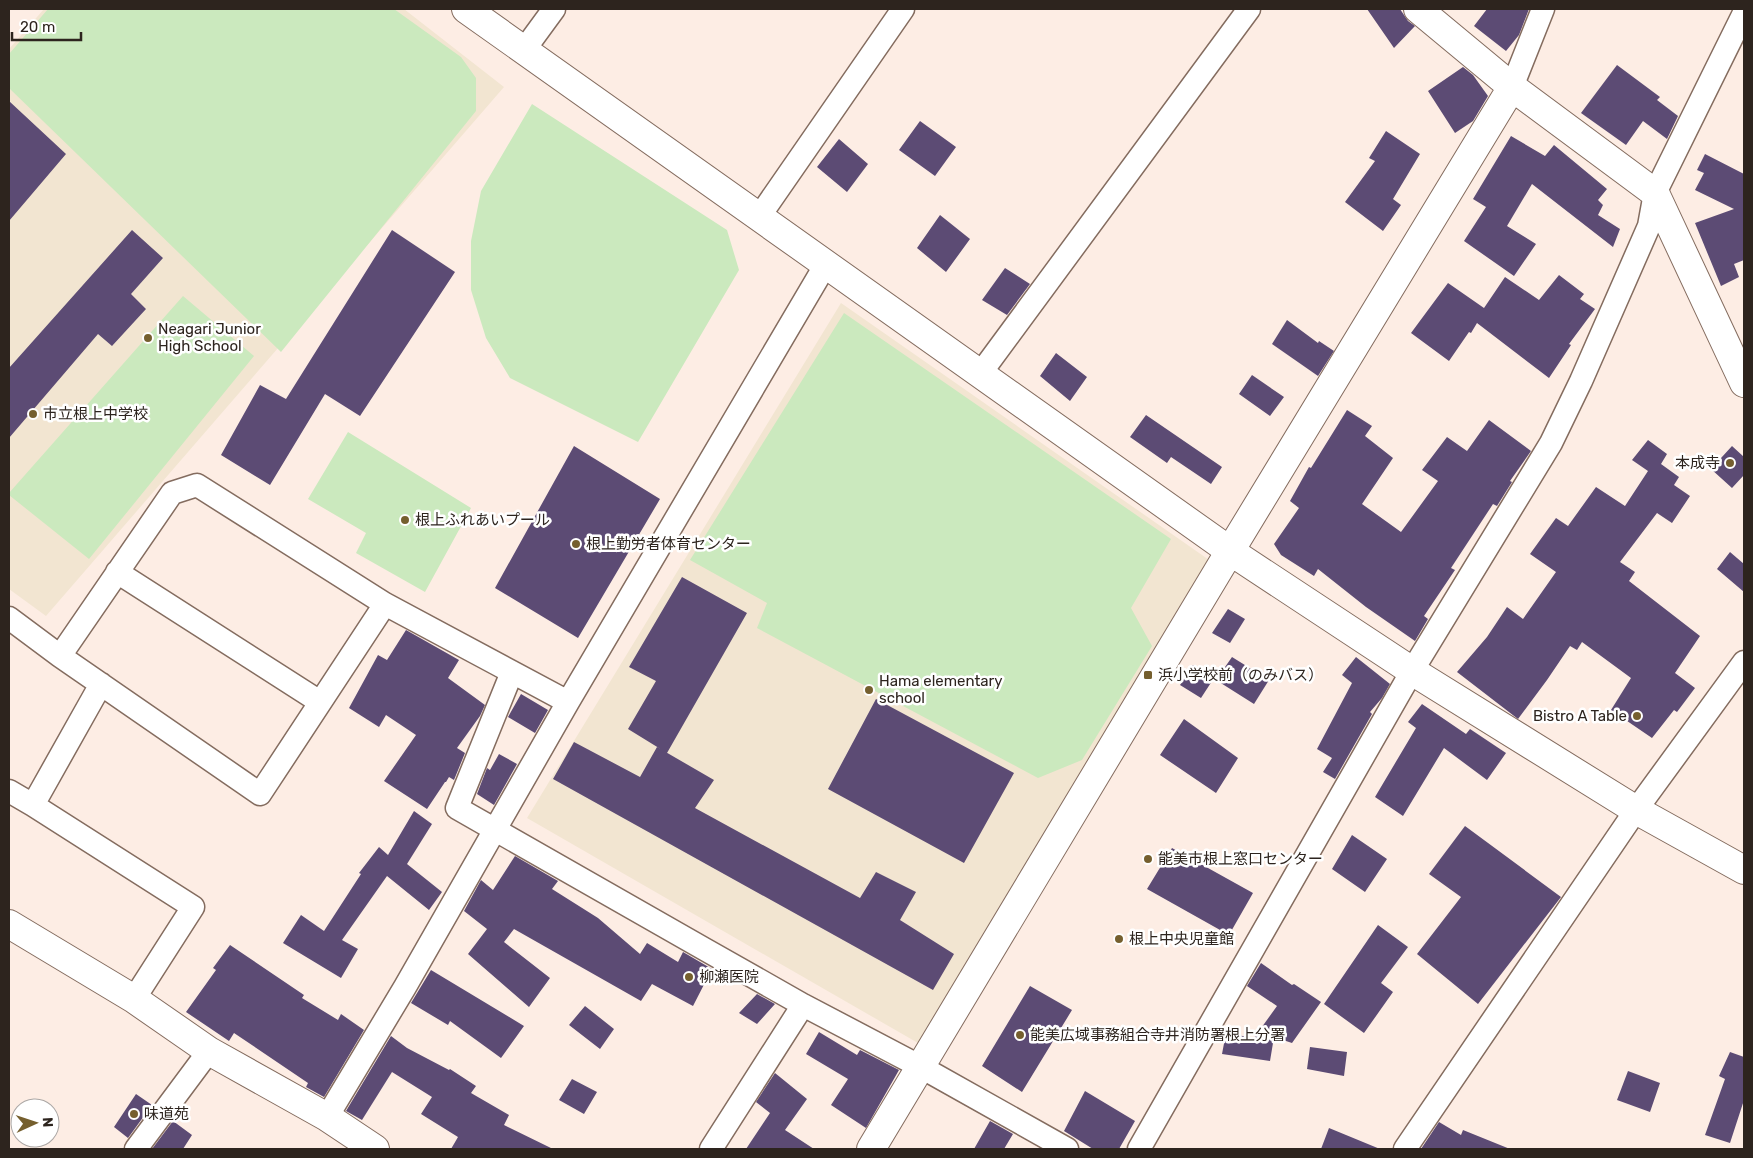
<svg xmlns="http://www.w3.org/2000/svg" width="1753" height="1158" font-family="Rubik,'Noto Sans JP',sans-serif">
<rect width="100%" height="100%" fill="#fdede4"/>
<!-- education -->
<path fill="#f2e5d1" d="M44,9H404L504,87L46,616L9,589V49Z
M841,303L1212,562L918,1043L527,818Z"/>
<!-- green -->
<path fill="#cbe9be" d="M48,9H394L461,57L476,78V111L281,352L9,88V54Z
M532,104L727,230L739,270L638,442L510,378L486,338L471,290V241L481,191Z
M183,296L254,356L89,559L9,495V493Z
M844,313L1171,539L1131,608L1152,646L1082,760L1038,778L757,628L767,603L690,560Z
M348,432L471,508L425,592L356,553L366,533L308,499Z"/>
<!-- building -->
<path fill="#5c4b74" d="M1367,9H1400L1408,21L1415,26L1394,48Z
M1487,9H1529L1519,35L1506,51L1474,26Z
M1617,65L1660,97L1657,100L1678,116L1667,139L1643,121L1626,145L1581,113Z
M1463,67L1473,75L1488,96L1473,121L1455,133L1428,91Z
M9,101L66,154L9,221Z
M920,121L956,147L935,176L899,150Z
M1386,131L1420,154L1393,199L1401,205L1383,231L1345,202L1375,161L1369,158Z
M1511,136L1545,156L1554,145L1607,189L1598,200L1603,205L1598,215L1620,229L1613,247L1532,184L1507,226L1536,244L1514,276L1464,241L1486,207L1473,199Z
M839,139L868,164L847,192L817,167Z
M1705,154L1744,174V260L1734,264L1739,277L1721,286L1695,223L1734,209L1695,190L1704,173L1697,170Z
M940,215L970,239L946,272L917,248Z
M132,230L163,258L131,294L146,309L112,346L98,334L9,438V368Z
M392,230L455,272L360,416L325,394L270,485L221,455L260,385L286,399Z
M1005,268L1030,284L1007,315L982,300Z
M1559,275L1584,294L1580,299L1595,309L1569,344L1571,345L1549,378L1477,323L1471,333L1469,332L1449,361L1411,333L1448,283L1484,308L1505,277L1539,300Z
M1287,320L1318,343L1319,341L1334,351L1318,376L1272,344Z
M1056,353L1087,377L1070,401L1040,376Z
M1252,375L1284,397L1270,416L1239,394Z
M1347,410L1372,426L1365,436L1393,458L1362,504L1401,532L1438,481L1422,470L1447,437L1467,451L1489,420L1531,451L1510,481L1512,482L1497,506L1493,504L1451,568L1455,570L1424,616L1428,619L1415,641L1366,607L1318,569L1314,576L1281,555L1274,544L1299,508L1290,501L1309,467L1311,468Z
M1146,415L1222,467L1211,484L1171,457L1167,463L1130,437Z
M1648,440L1667,454L1661,464L1679,477L1674,485L1690,496L1672,523L1657,513L1620,562L1635,572L1629,581L1700,636L1675,673L1695,688L1677,712L1674,710L1652,738L1611,710L1631,678L1582,642L1577,650L1570,646L1547,680L1518,719L1457,672L1487,637L1507,607L1523,619L1556,572L1530,554L1556,518L1568,526L1596,487L1625,506L1648,471L1632,460Z
M574,446L660,499L578,638L495,588Z
M1732,446L1744,457V475L1732,488L1711,469Z
M1730,552L1744,564V592L1717,569Z
M682,577L747,613L667,753L628,729L656,681L629,667Z
M1228,609L1245,619L1230,643L1212,633Z
M406,630L459,660L448,678L485,705L480,716L457,748L465,753L454,780L449,777L446,782H445L427,809L384,781L416,735L386,715L379,727L349,708L378,655L387,660Z
M1232,657L1269,680L1254,704L1216,680Z
M1356,657L1390,684L1382,698L1370,712L1372,714L1335,779L1323,772L1332,758L1317,749L1352,683L1342,675Z
M1193,665L1214,678L1201,698L1180,685Z
M521,694L548,710L535,733L508,717Z
M876,699L1014,773L964,863L828,789Z
M1422,704L1466,734L1470,729L1506,753L1487,780L1444,748L1403,816L1375,797L1416,728L1408,722Z
M1184,719L1238,758L1216,793L1160,755Z
M574,742L640,777L657,747L714,780L695,808L860,898L876,872L916,892L900,920L954,954L933,990L553,779Z
M499,754L517,764L494,805L477,794L487,768L490,770Z
M414,811L432,824L407,864L442,892L429,910L387,876L342,940L358,949L341,978L283,943L301,915L324,931L361,874L359,873L379,847L388,855Z
M1465,826L1561,897L1478,1004L1417,954L1461,897L1429,874Z
M1352,835L1387,859L1365,892L1332,869Z
M1172,848L1253,893L1229,935L1147,889Z
M515,856L558,881L552,889L598,918L640,954L647,943L678,962L683,952L712,969L693,1006L652,984L641,1001L514,929L504,942L550,978L529,1007L468,954L487,929L464,911L481,880L493,890Z
M1378,925L1408,947L1381,983L1393,992L1364,1033L1324,1004Z
M230,945L304,995L302,998L338,1020L341,1014L364,1030L324,1097L306,1087L308,1083L234,1033L229,1041L186,1012L216,970L213,968Z
M1261,963L1292,985L1294,984L1321,1002L1292,1043L1274,1037L1270,1061L1222,1054L1226,1033L1254,1038L1277,1006L1247,986Z
M431,970L524,1026L501,1058L450,1021L448,1025L411,1003Z
M1030,986L1072,1010L1022,1092L982,1066Z
M757,994L775,1004L757,1024L739,1013Z
M585,1006L614,1029L600,1049L569,1025Z
M819,1032L857,1055L860,1050L899,1070L866,1128L831,1105L848,1079L806,1054Z
M391,1036L407,1048L449,1070L450,1069L476,1086L471,1093L509,1115L504,1125L553,1149H451L458,1137L421,1114L432,1097L392,1072L362,1120L346,1111Z
M1310,1047L1347,1052L1344,1076L1307,1069Z
M1730,1052L1744,1057V1100L1730,1143L1705,1135L1725,1079L1719,1076Z
M1628,1071L1660,1083L1650,1112L1617,1100Z
M775,1073L807,1099L785,1130L814,1149H746L770,1113L756,1102Z
M572,1079L597,1092L584,1114L559,1100Z
M1085,1091L1135,1121L1119,1149H1093L1064,1131Z
M136,1094L152,1105L128,1138L114,1127Z
M173,1121L192,1135L183,1149H152Z
M990,1121L1013,1134L1004,1149H974Z
M1439,1122L1461,1135L1463,1130L1510,1149H1421Z
M1329,1128L1380,1149H1321Z"/>
<g fill="none" stroke-linecap="round" stroke-linejoin="round">
<defs>
<path id="street" d="M524,50L554,9
M1512,87L1543,9
M759,217L903,9
M980,374L1249,9
M117,572L320,702
M9,618L60,656L172,493L197,485L385,604L568,702
M60,656L260,794L385,604
M512,672L457,808L706,950L803,1005L921,1067L1067,1149
M101,684L33,805L193,907L134,999
M9,791L33,805
M327,1117L405,987L568,702L826,264
M136,1149L209,1051
M711,1149L803,1005
M1139,1149L1412,671L1551,443L1581,381L1649,226L1655,193L1744,13
M1405,1149L1636,810L1744,662"/>
<path id="secondary" d="M466,9L1230,551L1412,671L1636,810L1744,870
M1418,9L1512,87L1655,193L1744,383
M9,924L134,999L209,1051L327,1117L375,1149
M871,1149L1230,551L1512,87"/>
</defs>
<!-- street casing -->
<use href="#street" stroke="#846c5f" stroke-width="25"/>
<!-- secondary casing -->
<use href="#secondary" stroke="#846c5f" stroke-width="30"/>
<!-- street -->
<use href="#street" stroke="#fff" stroke-width="22"/>
<!-- secondary -->
<use href="#secondary" stroke="#fff" stroke-width="28"/>
</g>
<!-- markers -->
<g fill="#755f2e" stroke="#fff" stroke-width="2">
<circle cx="148" cy="338" r="5"/>
<circle cx="33" cy="414" r="5"/>
<circle cx="1730" cy="463" r="5"/>
<circle cx="405" cy="520" r="5"/>
<circle cx="576" cy="544" r="5"/>
<rect x="1143" y="670" width="10" height="10" rx="2.5"/>
<circle cx="869" cy="690" r="5"/>
<circle cx="1637" cy="716" r="5"/>
<circle cx="1148" cy="859" r="5"/>
<circle cx="1119" cy="939" r="5"/>
<circle cx="689" cy="977" r="5"/>
<circle cx="1020" cy="1035" r="5"/>
<circle cx="134" cy="1114" r="5"/>
</g>
<g text-anchor="middle" stroke-width="5" stroke-linejoin="round" paint-order="stroke">
<!-- poi labels -->
<g font-size="15" fill="#2d241e" stroke="#fff" text-anchor="start">
<text x="158" y="334">Neagari Junior<tspan x="158" dy="17">High School</tspan></text>
<text x="43" y="419">市立根上中学校</text>
<text x="1720" y="468" text-anchor="end">本成寺</text>
<text x="415" y="525">根上ふれあいプール</text>
<text x="586" y="549">根上勤労者体育センター</text>
<text x="1158" y="680">浜小学校前（のみバス）</text>
<text x="879" y="686">Hama elementary<tspan x="879" dy="17">school</tspan></text>
<text x="1627" y="721" text-anchor="end">Bistro A Table</text>
<text x="1158" y="864">能美市根上窓口センター</text>
<text x="1129" y="944">根上中央児童館</text>
<text x="699" y="982">柳瀬医院</text>
<text x="1030" y="1040">能美広域事務組合寺井消防署根上分署</text>
<text x="144" y="1119">味道苑</text>
</g>
</g>
<!-- border -->
<rect width="1753" height="1158" fill="none" stroke="#2d241e" stroke-width="20"/>
<!-- north arrow -->
<g transform="translate(35 1123) rotate(87)"><circle r="24" fill="#ffffff" stroke="#aba7a5"/>
<path d="M0-4L9 19L0 12L-9 19Z" fill="#755f2e"/>
<text y="-8" font-size="14" font-weight="bold" text-anchor="middle" fill="#2d241e">N</text>
</g>
<!-- scale -->
<path d="M12 32v8h69v-8" fill="none" stroke="#2d241e" stroke-width="2.5"/>
<text x="20" y="32" font-size="15" fill="#2d241e" stroke="#ffffff" stroke-width="4" paint-order="stroke">20 m</text>
</svg>
